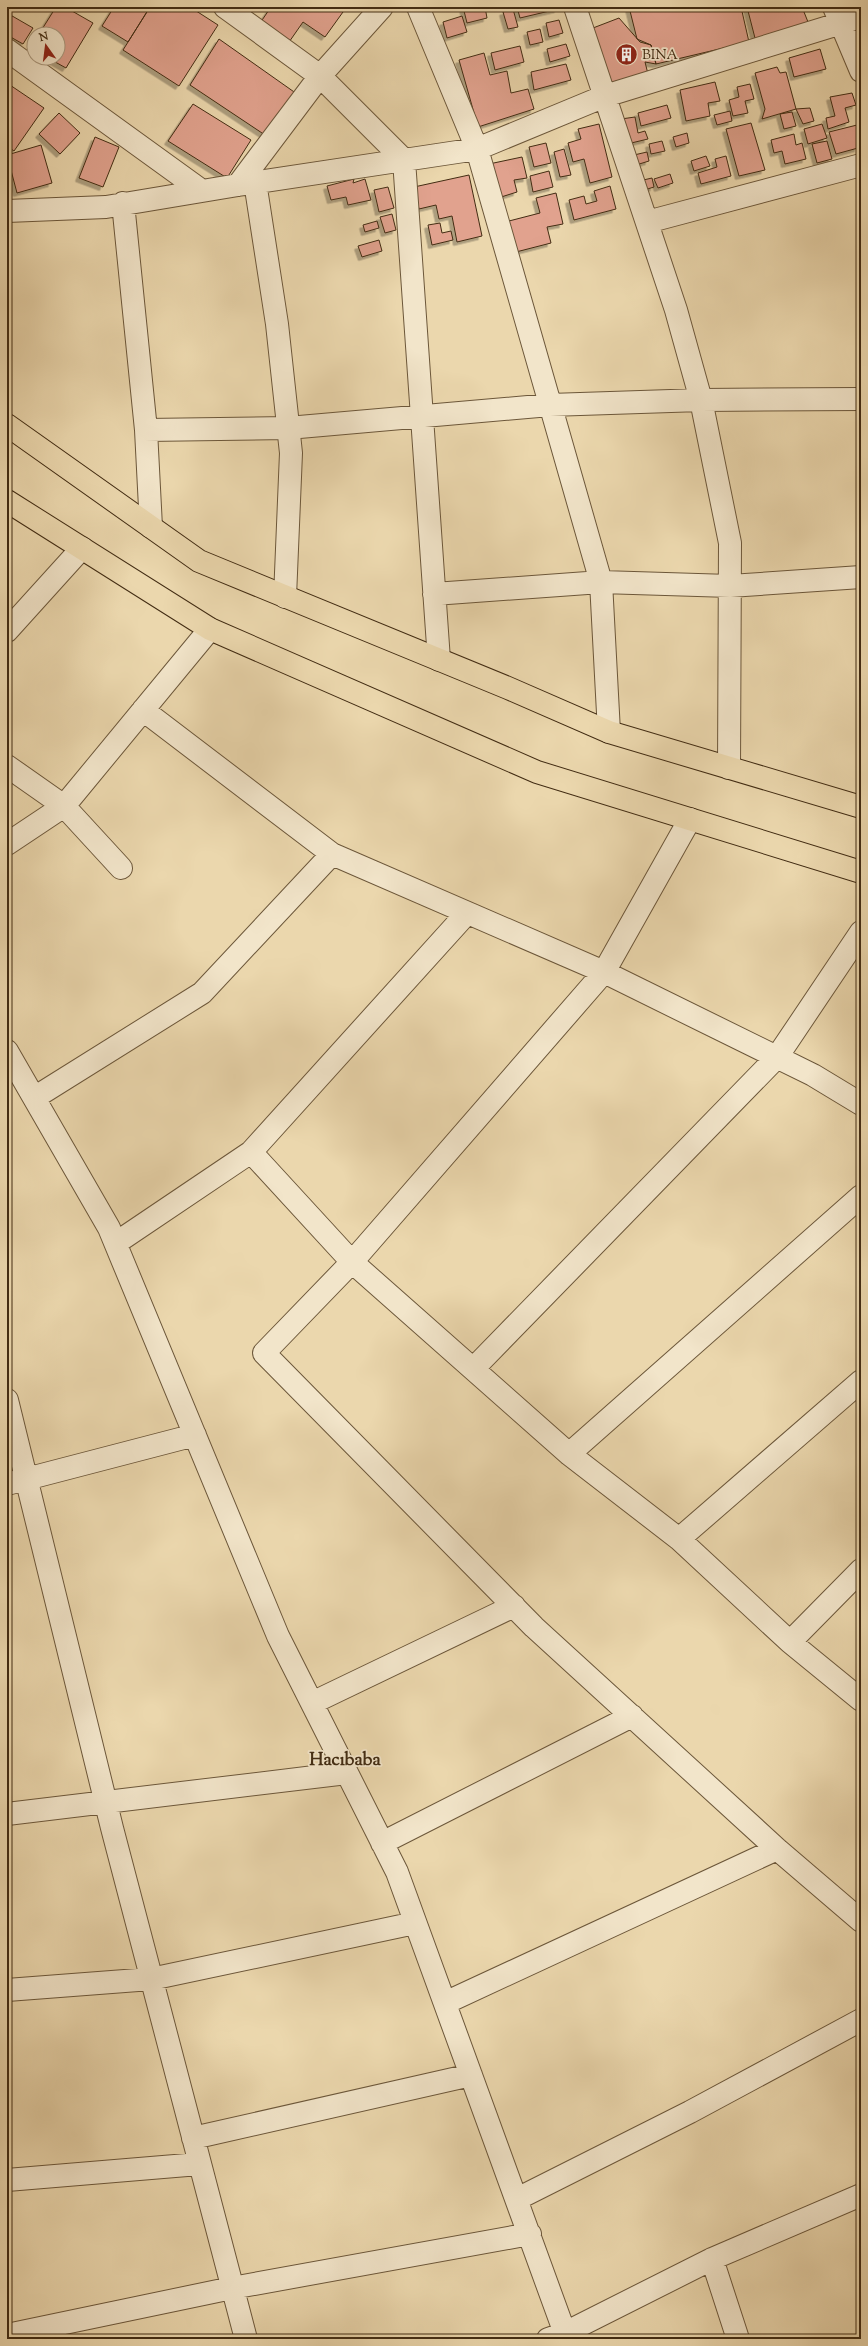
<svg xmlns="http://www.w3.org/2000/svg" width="868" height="2346" font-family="'Sorts Mill Goudy',serif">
<defs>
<filter id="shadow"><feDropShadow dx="-3.5" dy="3.5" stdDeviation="0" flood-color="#0004"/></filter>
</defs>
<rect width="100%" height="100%" fill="#ebd7ad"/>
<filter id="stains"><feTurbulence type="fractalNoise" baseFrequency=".005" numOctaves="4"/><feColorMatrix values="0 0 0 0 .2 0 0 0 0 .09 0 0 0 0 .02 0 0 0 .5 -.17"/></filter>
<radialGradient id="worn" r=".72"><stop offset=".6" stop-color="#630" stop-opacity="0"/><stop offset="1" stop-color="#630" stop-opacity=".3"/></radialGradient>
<!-- building -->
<path fill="#e1a28e" stroke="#422c13" filter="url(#shadow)" d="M56,7H65L93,23L66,68L48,58H58V34H39Z
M114,7H150L128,42L102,26Z
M150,7H190L218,25L179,86L123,50Z
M271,7H335L343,12L325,37L303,22L287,45L258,26Z
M463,7H485L487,18L467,23Z
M517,7H558V9L520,18Z
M629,7H741L749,42L656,64L651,45L637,39Z
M747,7H802L810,27L756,42Z
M513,9L518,27L508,29L503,12Z
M7,13L33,28L23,44L7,35Z
M462,16L467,32L447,38L443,22Z
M619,18L640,42L651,45L656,64L645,62L648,74L608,83L593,28Z
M559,20L563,33L549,37L546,23Z
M540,29L543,42L530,45L527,32Z
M219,39L297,94L265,135L190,85Z
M566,44L570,56L550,62L547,49Z
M520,46L524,62L495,70L491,53Z
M820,49L826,69L794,77L789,58Z
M484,53L490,75L507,71L511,93L528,89L534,109L478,127L459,60Z
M566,64L571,80L534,90L531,72Z
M777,67L780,73L786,72L796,109L762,119L765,109L755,73Z
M715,82L720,101L708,103L710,116L686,121L680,90Z
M7,83L44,108L14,151L7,146Z
M750,84L754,99L745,101L748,113L733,116L729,100L739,97L737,87Z
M852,93L856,105L845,108L849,122L828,129L826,118L835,116L830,97Z
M193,104L251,140L227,178L168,141Z
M667,105L671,118L641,126L638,113Z
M810,108L814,121L803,124L796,109Z
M730,111L732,121L717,125L714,115Z
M792,112L796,126L784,129L780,114Z
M59,113L80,133L60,154L39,134Z
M635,117L638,133L645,131L648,139L627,144L621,119Z
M751,123L765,170L739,176L726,129Z
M599,124L612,177L590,183L584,159L573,162L568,143L581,139L578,129Z
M822,124L827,138L808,144L804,129Z
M861,124V138L857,139L858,148L836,154L829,132Z
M687,133L689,143L676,147L673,137Z
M794,134L796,145L802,143L806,159L785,164L782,151L774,153L771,140Z
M95,137L119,147L103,187L79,178Z
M662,141L665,151L651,154L649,144Z
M827,141L832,159L817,163L812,144Z
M546,143L551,163L534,167L529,147Z
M41,145L52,183L17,193L7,155Z
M564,149L571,175L560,177L554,152Z
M647,152L649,161L636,165L634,155Z
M706,156L710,166L694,171L691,161Z
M726,156L731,176L701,184L698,173L717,167L715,159Z
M522,157L527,178L514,180L517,192L498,198L489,164Z
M549,171L553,187L533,192L530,176Z
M670,174L673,183L658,188L654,179Z
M469,175L482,236L457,242L452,216L439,219L436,205L419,209L414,187Z
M652,178L654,187L641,191L639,181Z
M354,179L353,183L365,179L371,200L348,205L346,197L331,200L327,186Z
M610,186L616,209L574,220L569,200L584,196L586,204L597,201L594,191Z
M388,187L394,208L379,212L374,190Z
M556,193L563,224L547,227L551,243L516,252L509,221L540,213L536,198Z
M392,214L396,230L385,233L380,217Z
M377,221L379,228L365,232L363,225Z
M440,223L442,233L451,231L453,240L432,245L428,225Z
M379,240L382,251L362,257L358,246Z"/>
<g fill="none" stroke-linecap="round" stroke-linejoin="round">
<defs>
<path id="minor" d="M225,7L320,76L404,160L439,660
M418,7L477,149L601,582L609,732
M575,7L676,310L701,400L730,543L729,768
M834,7L861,71
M7,50L202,191
M255,182L277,324L291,453L285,597
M238,185L320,76L382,7
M123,203L146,430L151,527
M7,211L106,207L238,185L477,149L605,96L861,17
M647,222L861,165
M146,430L288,428L550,405L701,400L861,399
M434,594L601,582L730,586L861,577
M7,631L82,548
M143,710L332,854L604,972L813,1075L861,1104
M7,766L64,806L121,868
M690,819L604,972L352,1262L569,1454L679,1539L790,1642L861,1700
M7,844L64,806L210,629
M7,1051L109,1228L278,1636L397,1872L567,2339
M34,1098L202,993L332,854
M251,1152L467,913
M116,1243L251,1152L352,1262L264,1353L534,1627L777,1849L861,1921
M473,1369L777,1057L861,932
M7,1400L112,1828L246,2339
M569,1454L861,1196
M7,1484L195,1435
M679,1539L861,1381
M790,1642L861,1570
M312,1703L514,1606
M7,1814L347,1773
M382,1843L632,1716
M7,1990L151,1979L415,1923
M445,2003L777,1849
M193,2138L471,2075
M7,2180L199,2164
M517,2199L690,2112L861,2020
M712,2259L738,2339
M7,2335L232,2288L530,2234
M548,2339L565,2333L712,2259L861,2195"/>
<path id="major" d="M7,425L199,561L508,688L609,732L861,807
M7,501L210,629L537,772L861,872"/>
</defs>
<!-- minor casing -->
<use href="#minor" stroke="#6c573a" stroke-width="24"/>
<!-- major casing -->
<use href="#major" stroke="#422c13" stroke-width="24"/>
<!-- minor -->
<use href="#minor" stroke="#f2e5ca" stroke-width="22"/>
<!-- major -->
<use href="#major" stroke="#ebd7ad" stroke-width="22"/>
</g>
<!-- icons -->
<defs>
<symbol id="building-disc" viewBox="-11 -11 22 22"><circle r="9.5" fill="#8f2418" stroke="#f2e5ca"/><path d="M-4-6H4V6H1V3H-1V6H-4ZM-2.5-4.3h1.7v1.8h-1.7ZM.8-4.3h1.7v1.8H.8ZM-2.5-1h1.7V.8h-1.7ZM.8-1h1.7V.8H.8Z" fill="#fff"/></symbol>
</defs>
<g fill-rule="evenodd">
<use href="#building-disc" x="614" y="42" width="25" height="25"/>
</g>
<g text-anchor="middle" stroke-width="3.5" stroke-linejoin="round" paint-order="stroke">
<!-- poi labels -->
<g font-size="14" fill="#422c13" stroke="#f2e5ca" text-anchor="start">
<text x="642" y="59">BINA</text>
</g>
<!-- district labels -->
<g font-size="18" font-weight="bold" fill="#422c13" stroke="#f2e5ca">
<text x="345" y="1765">Hacıbaba</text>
</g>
</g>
<!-- margin -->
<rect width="868" height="2346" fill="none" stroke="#ebd7ad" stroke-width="24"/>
<rect x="8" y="8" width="852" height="2330" fill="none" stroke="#422c13" stroke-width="2"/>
<rect x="12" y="12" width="844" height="2322" fill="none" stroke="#422c13"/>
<!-- north arrow -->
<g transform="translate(46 46) rotate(346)"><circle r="19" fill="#f2e5ca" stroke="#ac9b81"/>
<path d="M0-3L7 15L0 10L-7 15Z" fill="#8f2418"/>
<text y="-6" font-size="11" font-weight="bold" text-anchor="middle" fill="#422c13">N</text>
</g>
<rect width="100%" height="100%" filter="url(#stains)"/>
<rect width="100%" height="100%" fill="url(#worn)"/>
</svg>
